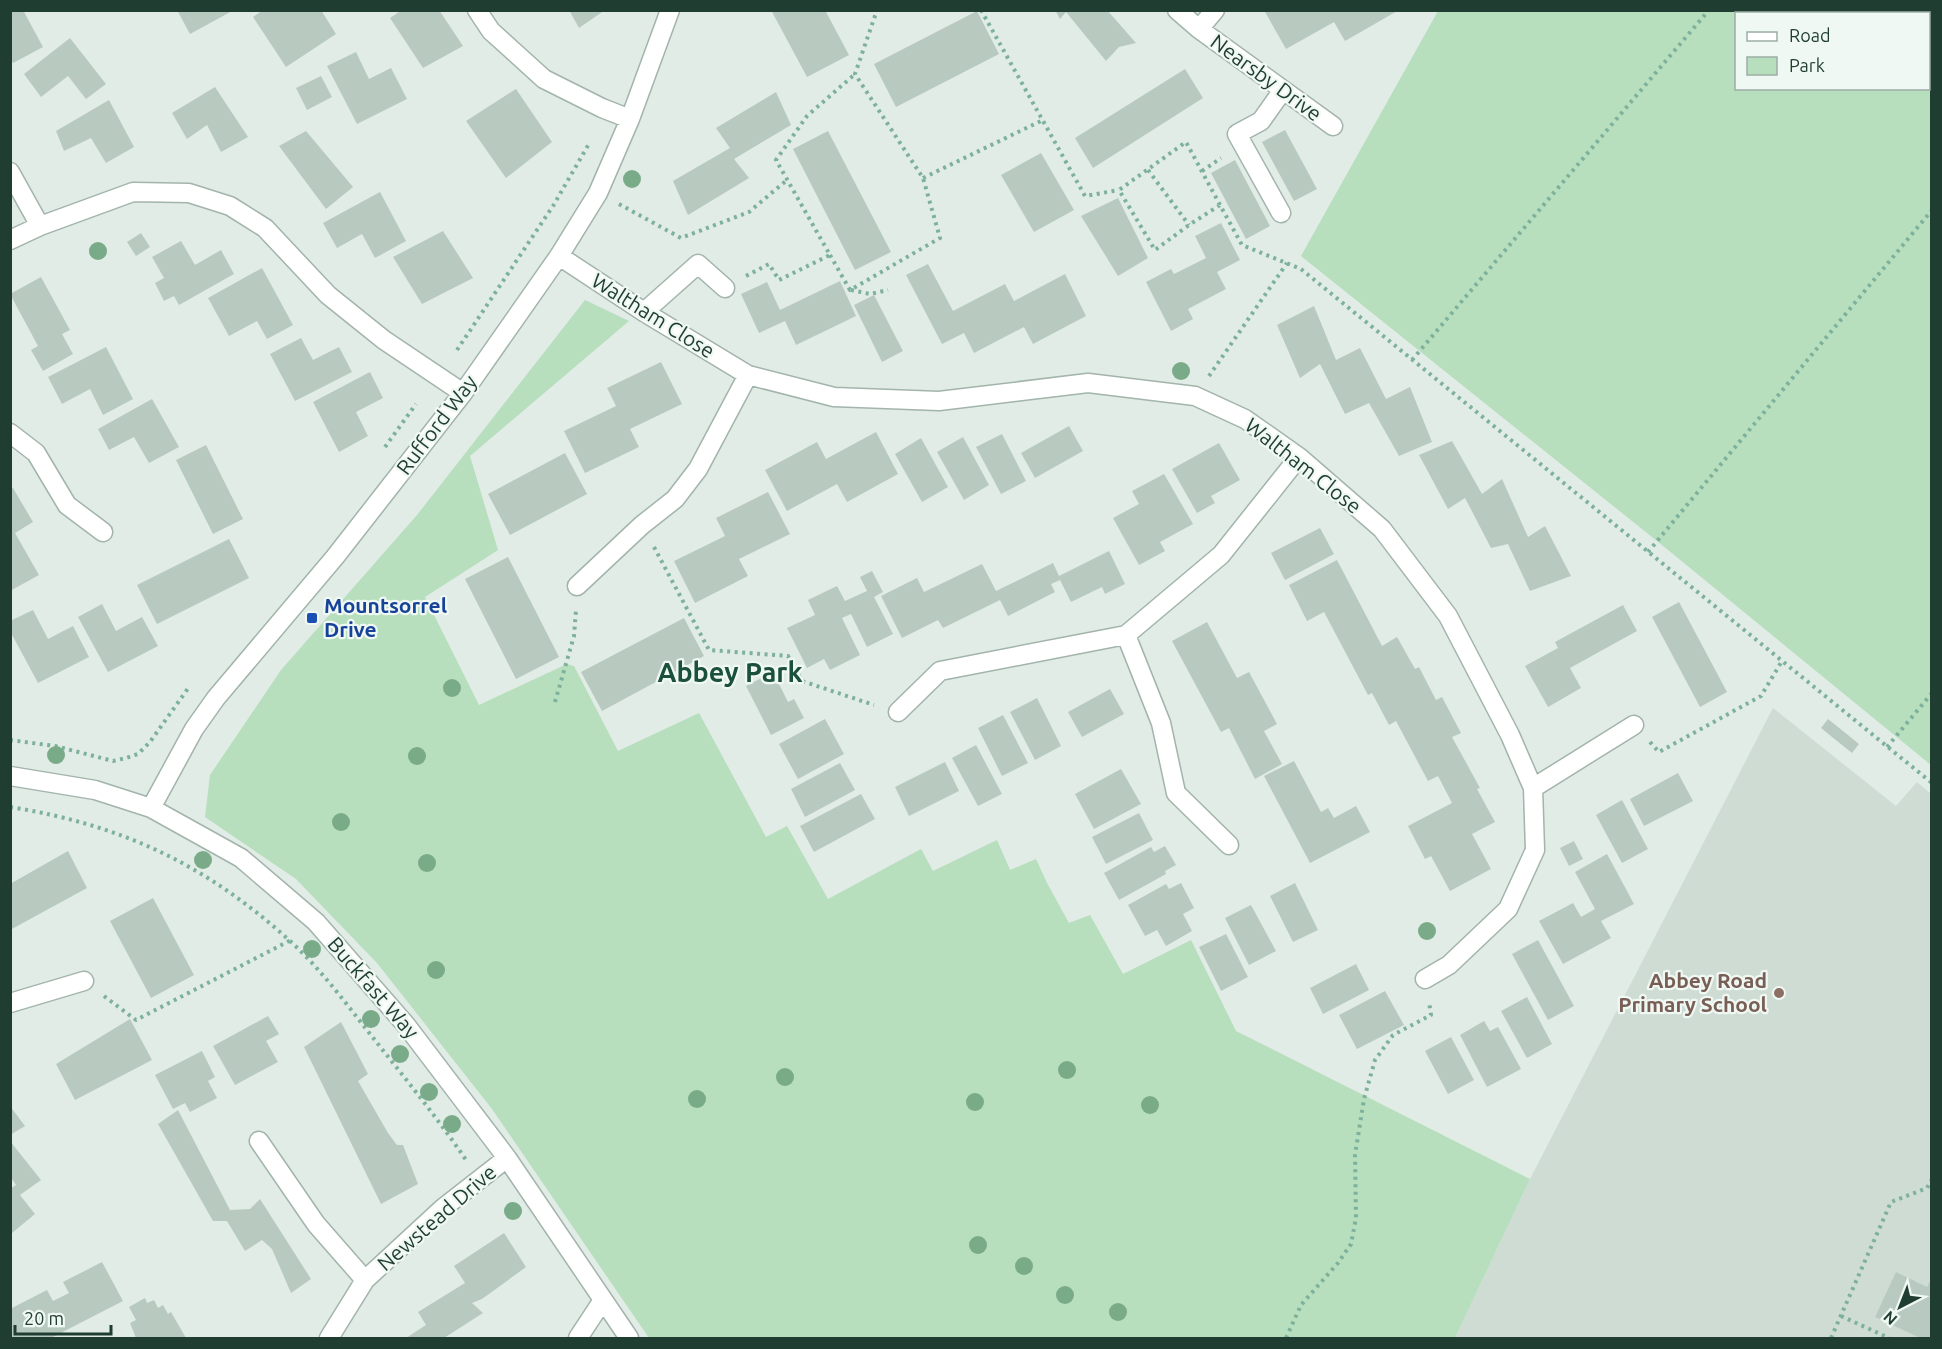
<svg xmlns="http://www.w3.org/2000/svg" width="1942" height="1349" font-family="Ubuntu,sans-serif">
<rect width="100%" height="100%" fill="#e0ece5"/>
<!-- built -->
<path fill="#cedcd4" d="M1773,708L1896,806L1917,782L1931,794V1338H1455L1530,1179Z"/>
<!-- green -->
<path fill="#b7debd" d="M1845,10L1850,13L1736,14V88H1928L1929,59L1931,61V765L1657,541L1301,256L1438,11Z
M585,300L629,321L470,456L498,550L425,597L479,705L567,664L574,666L618,751L699,713L766,837L787,826L828,899L921,849L933,871L997,840L1010,870L1036,859L1047,883L1069,923L1090,915L1123,974L1191,940L1236,1031L1530,1179L1455,1338H649L492,1109L377,963L296,879L205,817L210,775L281,670L417,515Z"/>
<!-- building -->
<path fill="#b8cac0" d="M10,10H23L43,47L13,63L10,58Z
M177,10H234L190,34Z
M263,10H321L336,34L286,67L253,17Z
M402,10H439L463,46L423,68L390,18Z
M569,10H605L579,28Z
M771,10H825L849,55L807,77Z
M1055,10H1107L1136,43L1119,47L1106,61L1066,12L1060,19Z
M1264,10H1399L1345,41L1334,22L1286,49Z
M977,11L999,54L896,107L874,64Z
M70,38L106,84L86,99L68,76L41,97L24,74Z
M356,52L369,79L391,68L407,99L357,124L327,66Z
M1185,69L1203,98L1093,168L1075,138Z
M321,76L332,97L307,110L296,88Z
M215,87L248,137L221,152L207,125L187,139L172,113Z
M516,89L552,142L506,178L466,121Z
M776,92L791,125L734,159L749,178L688,215L673,181L730,148L716,128Z
M109,100L134,147L106,163L91,138L64,151L56,131Z
M1285,130L1317,189L1294,201L1262,142Z
M306,131L353,187L326,209L279,146Z
M828,131L891,252L855,270L793,149Z
M1041,153L1074,210L1034,232L1001,175Z
M1235,160L1270,226L1246,239L1211,173Z
M380,192L406,241L375,258L362,234L337,248L323,223Z
M1118,198L1148,258L1118,276L1081,216Z
M1221,223L1240,260L1217,272L1226,289L1188,309L1193,319L1171,331L1146,282L1171,269L1174,274L1206,258L1195,236Z
M443,231L473,278L422,304L393,257Z
M141,233L150,247L136,256L127,242Z
M181,241L195,265L221,250L234,274L179,305L174,296L164,301L155,283L164,278L152,257Z
M928,264L953,311L1005,284L1014,301L1065,274L1086,316L1033,344L1024,327L974,353L964,333L942,344L906,275Z
M262,268L293,325L267,339L257,321L229,336L208,298Z
M41,277L70,330L62,334L73,354L43,371L31,350L38,346L10,294Z
M840,281L856,316L796,345L785,321L759,333L741,294L767,282L780,310Z
M874,295L903,351L882,362L854,305Z
M1314,306L1336,360L1360,348L1386,399L1410,387L1432,442L1399,456L1369,403L1345,414L1320,364L1300,378L1277,325Z
M301,338L313,360L339,347L352,372L295,401L270,354Z
M106,347L133,399L103,415L90,389L62,404L48,377Z
M661,362L682,404L630,429L639,447L585,473L564,431L616,406L607,388Z
M370,372L383,398L356,412L368,436L339,452L313,402Z
M152,399L179,447L149,463L134,437L109,450L98,429Z
M1069,426L1083,451L1035,478L1021,453Z
M876,432L898,474L847,502L837,484L787,511L765,470L817,442L826,459Z
M1002,434L1026,481L1001,494L976,447Z
M963,437L989,485L964,500L937,452Z
M921,438L948,487L922,502L895,454Z
M1452,441L1482,494L1502,479L1528,537L1545,526L1571,576L1530,591L1508,544L1491,548L1465,498L1448,509L1419,455Z
M1219,443L1240,480L1211,496L1215,503L1197,513L1172,469Z
M206,445L243,519L213,534L176,460Z
M565,453L587,494L510,535L488,494Z
M1164,474L1193,524L1160,542L1165,551L1139,565L1113,518L1139,504L1132,491Z
M13,488L33,522L15,533L39,575L10,591V490Z
M768,492L790,534L739,559L748,576L695,603L674,561L725,536L716,518Z
M1320,528L1334,554L1285,580L1271,553Z
M229,539L249,578L157,624L137,585Z
M1109,551L1125,584L1105,594L1102,587L1071,602L1060,580L1051,584L1055,592L1008,616L1000,600L943,628L938,620L902,638L881,596L917,578L924,592L982,564L996,591L1053,563L1059,576Z
M508,557L559,657L516,679L465,579Z
M1337,560L1382,646L1397,637L1415,669L1419,667L1436,700L1442,697L1461,733L1452,737L1480,788L1477,789L1495,822L1472,834L1491,869L1450,891L1431,856L1425,859L1408,826L1452,803L1438,776L1428,781L1396,721L1389,725L1372,693L1368,695L1324,612L1307,621L1289,585Z
M872,571L883,592L874,597L893,634L867,647L851,614L842,618L860,655L830,670L824,659L807,668L787,628L815,615L808,600L837,586L845,601L867,591L860,577Z
M1679,602L1727,692L1700,707L1652,617Z
M102,604L116,631L142,617L158,646L108,672L78,617Z
M1623,605L1637,631L1570,668L1581,688L1548,707L1525,666L1558,648L1555,642Z
M33,610L48,639L73,626L89,657L38,683L10,631V621Z
M684,618L704,656L602,711L581,672Z
M1207,622L1237,678L1249,672L1277,724L1264,731L1282,764L1255,779L1229,728L1221,732L1172,641Z
M773,672L788,702L794,699L804,718L771,735L746,686Z
M1110,689L1124,714L1082,737L1068,712Z
M1037,698L1061,746L1035,760L1010,712Z
M1003,715L1028,763L1002,776L978,728Z
M825,719L844,754L798,779L779,744Z
M1828,719L1859,744L1852,753L1821,728Z
M976,745L1002,794L978,806L952,758Z
M1294,761L1321,812L1328,808L1334,818L1356,806L1370,832L1310,863L1264,776Z
M945,762L959,791L909,816L895,787Z
M840,763L855,790L805,817L791,789Z
M1121,769L1141,804L1094,829L1075,794Z
M1678,773L1693,801L1644,826L1630,799Z
M861,794L875,819L814,852L800,826Z
M1622,800L1648,849L1622,863L1596,815Z
M1139,813L1153,840L1106,864L1092,837Z
M1574,841L1583,859L1569,866L1560,848Z
M1165,846L1176,865L1165,871L1166,874L1119,900L1104,873L1151,847L1154,852Z
M68,851L87,888L10,930V884Z
M1607,854L1634,904L1601,921L1611,938L1563,964L1539,921L1573,903L1581,917L1595,909L1575,872Z
M1181,883L1194,908L1183,914L1192,931L1166,946L1157,930L1145,936L1128,905L1166,884L1169,889Z
M1295,883L1318,930L1293,942L1270,896Z
M153,898L194,975L151,998L110,921Z
M1251,905L1276,951L1249,965L1225,918Z
M1226,934L1248,977L1221,991L1199,947Z
M1538,940L1574,1006L1548,1020L1512,954Z
M1356,964L1369,990L1323,1014L1310,988Z
M1385,991L1404,1025L1357,1049L1339,1015Z
M1527,997L1552,1044L1527,1058L1501,1011Z
M268,1016L279,1034L266,1041L278,1062L235,1085L213,1046Z
M130,1019L152,1060L75,1100L56,1064Z
M1484,1021L1490,1031L1498,1027L1521,1069L1487,1087L1460,1035Z
M341,1022L368,1074L358,1081L388,1133L397,1145H403L418,1184L381,1204L304,1047Z
M1451,1037L1474,1080L1448,1094L1425,1051Z
M202,1051L215,1077L208,1081L217,1098L190,1112L185,1103L173,1109L155,1075Z
M10,1106L25,1126L10,1135Z
M178,1110L230,1210L250,1209L260,1199L311,1279L291,1293L272,1249L262,1240L245,1251L227,1221H213L158,1124Z
M10,1141L41,1180L20,1195L35,1214L12,1233L10,1189L16,1185L10,1176Z
M504,1233L526,1267L482,1299L472,1303L483,1313L444,1338H406L426,1325L418,1312L465,1283L454,1266Z
M102,1262L123,1301L51,1338H10V1309L47,1290L53,1301L69,1293L63,1282Z
M1896,1272L1927,1287L1932,1278V1338H1920L1875,1317Z
M145,1298L147,1303L154,1300L158,1308L163,1305L168,1314L171,1312L186,1338H136L130,1323L136,1320L129,1307Z"/>
<g fill="none" stroke-linecap="round" stroke-linejoin="round">
<defs>
<path id="minor" d="M477,10L491,31L544,79L602,108L630,119
M1177,10L1199,29L1333,126
M1199,29L1215,10
M10,172L40,226
M1281,213L1237,134L1261,121L1283,90
M10,240L40,226L133,192L189,193L230,206L265,228L328,295L384,340L463,393
M559,256L644,312L748,375L834,397L939,401L1088,383L1195,396L1245,419L1299,457L1382,529L1448,616L1510,735L1533,788L1535,850L1508,909L1449,965L1425,979
M644,312L698,264L725,288
M10,433L36,453L67,505L103,532
M577,586L642,525L675,499L698,469L748,375
M1126,635L1161,723L1176,793L1229,845
M898,712L940,671L1126,635L1221,555L1299,457
M10,776L95,790L151,808L241,858L316,922L406,1025L507,1158L629,1338
M1533,788L1634,725
M151,808L194,729L216,698L335,557L463,393L559,256L598,193L630,119L670,10
M10,1003L84,981
M259,1141L316,1224L365,1280
M329,1338L365,1280L443,1208L507,1158
M578,1338L603,1300"/>
</defs>
<!-- minor casing -->
<use href="#minor" stroke="#a2b4ab" stroke-width="21"/>
<!-- path -->
<path stroke="#7eb19b" stroke-width="4" stroke-dasharray="3 4.5" stroke-linecap="butt" d="M981,10L1085,196L1119,190
M1148,170L1189,225
M1202,171L1221,158
M923,178L1043,120
M619,204L681,238L749,212L787,180
M1220,205L1186,142L1119,190L1155,250L1189,225L1220,205L1242,245L1301,269L1932,783
M830,255L850,290L940,238L923,178L855,74L877,10
M746,276L769,264L779,280L830,255L776,160L807,116L855,74
M851,290L870,294L888,290
M457,350L553,206L590,142
M1412,360L1709,10
M1209,376L1287,263
M385,447L416,404
M654,547L709,650L788,656L802,681L874,705
M1648,552L1932,210
M555,702L574,636L576,610
M10,740L55,746L113,761L126,758L138,754L150,742L189,687
M1650,742L1659,752L1761,696L1782,661
M1887,747L1932,693
M10,807C122,825 205,864 289,940C323,971 350,1009 378,1044C408,1082 439,1120 466,1160
M104,996L136,1020L291,940
M1841,1316L1889,1338
M1286,1338L1301,1305L1338,1263L1351,1244L1356,1218L1355,1155L1364,1099L1375,1060L1393,1035L1431,1015L1429,1002
M1831,1338L1891,1202L1927,1188L1932,1179"/>
<!-- minor -->
<use href="#minor" stroke="#fff" stroke-width="18"/>
</g>
<!-- trees -->
<g fill="#7aab88">
<circle cx="632" cy="179" r="9"/>
<circle cx="98" cy="251" r="9"/>
<circle cx="1181" cy="371" r="9"/>
<circle cx="452" cy="688" r="9"/>
<circle cx="56" cy="755" r="9"/>
<circle cx="417" cy="756" r="9"/>
<circle cx="341" cy="822" r="9"/>
<circle cx="203" cy="860" r="9"/>
<circle cx="427" cy="863" r="9"/>
<circle cx="1427" cy="931" r="9"/>
<circle cx="312" cy="949" r="9"/>
<circle cx="436" cy="970" r="9"/>
<circle cx="371" cy="1019" r="9"/>
<circle cx="400" cy="1054" r="9"/>
<circle cx="1067" cy="1070" r="9"/>
<circle cx="785" cy="1077" r="9"/>
<circle cx="429" cy="1092" r="9"/>
<circle cx="697" cy="1099" r="9"/>
<circle cx="975" cy="1102" r="9"/>
<circle cx="1150" cy="1105" r="9"/>
<circle cx="452" cy="1124" r="9"/>
<circle cx="513" cy="1211" r="9"/>
<circle cx="978" cy="1245" r="9"/>
<circle cx="1024" cy="1266" r="9"/>
<circle cx="1065" cy="1295" r="9"/>
<circle cx="1118" cy="1312" r="9"/>
</g>
<!-- markers -->
<rect fill="#1a4fb4" stroke="#f0f8f3" stroke-width="2" x="306" y="612" width="12" height="12" rx="3"/>
<circle fill="#8d6e63" stroke="#f0f8f3" stroke-width="2" cx="1779" cy="993" r="6"/>
<g text-anchor="middle" stroke-width="4.5" stroke-linejoin="round" paint-order="stroke">
<!-- street labels -->
<g font-size="21" fill="#1f3d31" stroke="#f0f8f3">
<text transform="translate(1266 78) rotate(36)" y="7">Nearsby Drive</text>
<text transform="translate(653 316) rotate(32)" y="7">Waltham Close</text>
<text transform="translate(437 425) rotate(-53)" y="7">Rufford Way</text>
<text transform="translate(1303 466) rotate(38)" y="7">Waltham Close</text>
<text transform="translate(373 988) rotate(49)" y="7">Buckfast Way</text>
<text transform="translate(437 1218) rotate(-41)" y="7">Newstead Drive</text>
</g>
<!-- transit labels -->
<g font-size="21" font-weight="bold" fill="#164399" stroke="#f0f8f3" text-anchor="start">
<text x="324" y="613">Mountsorrel<tspan x="324" dy="24">Drive</tspan></text>
</g>
<!-- education labels -->
<g font-size="21" font-weight="bold" fill="#785e54" stroke="#f0f8f3" text-anchor="end">
<text x="1767" y="988">Abbey Road<tspan x="1767" dy="24">Primary School</tspan></text>
</g>
<!-- district labels -->
<g font-size="27" font-weight="bold" fill="#1a503c" stroke="#f0f8f3">
<text x="730" y="682">Abbey Park</text>
</g>
</g>
<!-- border -->
<rect width="1942" height="1349" fill="none" stroke="#1f3d31" stroke-width="24"/>
<!-- legend -->
<rect x="1735" y="12" width="195" height="78" fill="#f0f8f3" stroke="#9cada5" stroke-width="1.5"/>
<rect x="1747" y="32" width="30" height="9" fill="#ffffff" stroke="#9cada5" stroke-width="1.5"/>
<text x="1789" y="42" font-size="18" fill="#1f3d31">Road</text>
<rect x="1747" y="57" width="30" height="18" fill="#b7debd" stroke="#9cada5" stroke-width="1.5"/>
<text x="1789" y="72" font-size="18" fill="#1f3d31">Park</text>
<!-- north arrow -->
<g transform="translate(1900 1307) rotate(222)" stroke="#f0f8f3" stroke-width="4.5" paint-order="stroke">
<path d="M0-4.5L10 22L0 15L-10 22Z" fill="#1f3d31"/>
<text y="-9" font-size="16" font-weight="bold" text-anchor="middle" fill="#1f3d31">N</text>
</g>
<!-- scale -->
<path d="M15 1325v9h96v-9" fill="none" stroke="#1f3d31" stroke-width="3"/>
<text x="24" y="1325" font-size="18" fill="#1f3d31" stroke="#f0f8f3" stroke-width="4.5" paint-order="stroke">20 m</text>
</svg>
